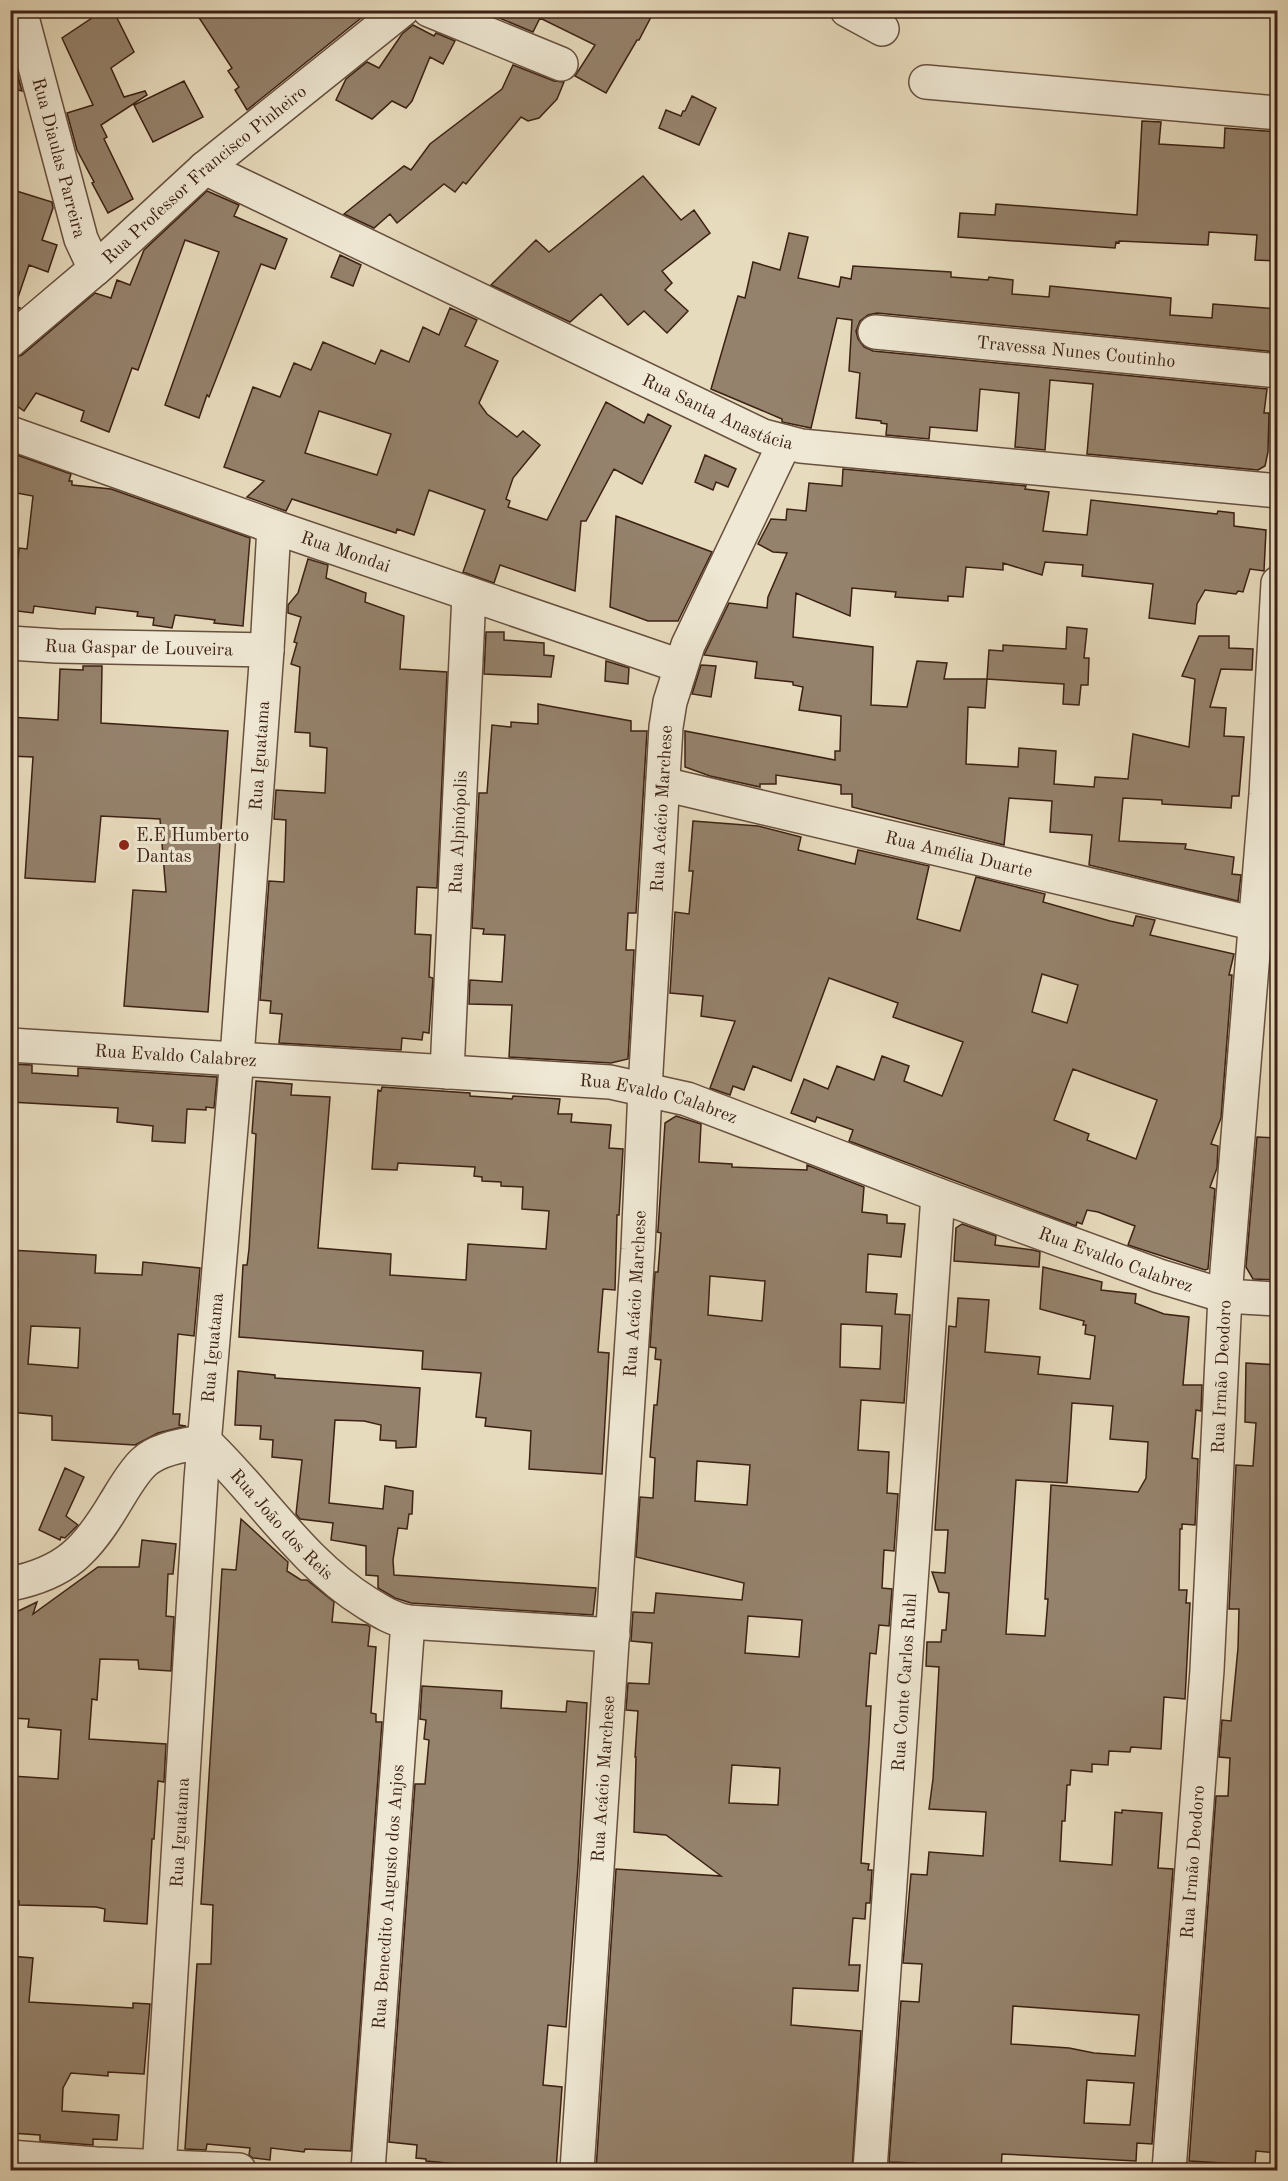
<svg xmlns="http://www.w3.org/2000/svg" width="1288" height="2181" font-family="'Old Standard TT',serif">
<rect width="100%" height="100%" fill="#e7dbbd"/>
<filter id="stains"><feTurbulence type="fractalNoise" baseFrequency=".00333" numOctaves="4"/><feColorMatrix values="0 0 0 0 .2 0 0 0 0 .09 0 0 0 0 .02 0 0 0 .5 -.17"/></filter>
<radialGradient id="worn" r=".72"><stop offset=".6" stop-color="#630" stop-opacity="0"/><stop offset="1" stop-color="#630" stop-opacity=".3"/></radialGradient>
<!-- building -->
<path fill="#95826c" stroke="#3c2114" stroke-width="1.5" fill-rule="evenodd" d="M104,10H113L134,52L111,68L124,97L145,91L147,95L101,125L107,137L104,139L133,199L108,213L92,183L94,182L77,150L67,113L93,105L62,38Z
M194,10H371L247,110L235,90L239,87L228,71L232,68Z
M480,10H637L651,17L639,40H637L606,93L575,76L595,45L540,18L533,32Z
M413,25L434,36L436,33L455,41L443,64L430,57L412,101L406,108L392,101L372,119L336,100L346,79L367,62L379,68L402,34Z
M10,47L22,91L10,88Z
M513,65L554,81L564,82L557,99L539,118L528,121L521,117L466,184L463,182L455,192L444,184L397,223L390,214L374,228L344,214L404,166L411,170L430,144L502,89Z
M184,81L203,117L153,142L134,105Z
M692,96L716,108L699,145L659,128L666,110L681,116L683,111H685Z
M1142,121L1161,122L1159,144L1224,148L1225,128L1278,132V261L1255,260L1257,235L1209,232L1208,245L1119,241V243L1116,242L1115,248L958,237L960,213L995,215L996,204L1137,215Z
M643,176L681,220L694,210L710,233L662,271L672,283L665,290L688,311L667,333L644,311L628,325L601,294L570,322L491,285L536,240L549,252Z
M10,189L52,202L53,208L42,240L57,245L48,272L29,265L15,306L20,308L10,316Z
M207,191L239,205L234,216L287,239L275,269L261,264L209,397L207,395L199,418L165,405L219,252L185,240L138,370L132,368L109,432L81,421L84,411L36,393L24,411L10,401V359L22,355L95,293L111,298L117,280L130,285L144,250Z
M789,233L808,237L798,278L839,287L841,277L851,279L853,266L951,272V277L988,280L989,277L1013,280L1012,294L1049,297L1050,286L1171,298L1170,315L1212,318L1213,304L1278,309V352L877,313L868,315L860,321L856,331L858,339L864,347L873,351L1267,389L1264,413H1269L1268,452L1265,466L1258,470L1087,454L1093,384L1050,380L1045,450L1015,447L1019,393L980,389L977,431L930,427L929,439L886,435L887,424L881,423V421L856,418L860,373L849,371L852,320L837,318L811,428L782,422V419L711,389L738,296L745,298L753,262L780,270Z
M340,255L361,265L353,286L331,277Z
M450,308L477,320L465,346L498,361L479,403L487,414L517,437L523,431L540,445L513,478L506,499L510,501L508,507L547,520L606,402L644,423L648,414L671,426L642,484L614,469L586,521H581L575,591L500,565L494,583L463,572L485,510L429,490L414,535L397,529L396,533L292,499L286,511L247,497L264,481L224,467L253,387L280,397L294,363L311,370L323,342L375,364L381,350L409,362L423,327L439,335ZM319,411L391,434L377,475L305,453Z
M14,454L71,474L69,481H72V485L111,489L250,538L243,626L214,623L215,620L175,615L172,628L153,625L154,618L137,616L138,612L96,607L95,614L34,606L33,613L10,610V558H18L19,548L27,549L33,496L12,492L10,476Z
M705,455L736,469L728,487L716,482L713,490L695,482Z
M843,469L1026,486L1025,489L1049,492L1043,531L1087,535L1091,500L1217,514L1218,511L1234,513V526L1266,530L1264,571L1250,569L1243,592L1238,591L1236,594L1205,590L1197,604L1195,624L1149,618L1153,584L1082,576L1083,565L1045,562L1042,575L1003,563V570L966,567L963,597L948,596V601L895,597L896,592L852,588L850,616L796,593L793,637L873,647L871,705L907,707L917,661L947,663L944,679H987L985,708L968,707L966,764L1018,767L1019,748L1056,751L1054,784L1094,787L1095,777L1128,779L1133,734L1189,747L1195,679L1182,676L1199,636H1229V648L1253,649L1252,670L1221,669L1210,707L1226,708L1224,736L1244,737L1239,796H1232L1231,808L1162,804V800L1123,798L1119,841L1186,844L1185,849L1234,857L1232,874L1241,875L1238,901L1089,865L1092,835L1050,832L1052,801L1009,798L1004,845L852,807V794H841V785L776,775V784H760V787L710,776L685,767V731L835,760V751H840L841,716L799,710L803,687L793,685V682L755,678L757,662L704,655L729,603L767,608L768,597L787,553L773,552L758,544L771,519L786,520L787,509L806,511L809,483L842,486Z
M616,516L712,552L678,621H648L610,607Z
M308,559L328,565L326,578L366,593L365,602L404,616L400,669L447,672L437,888L417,887L415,934L431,935L429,977L433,978L429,1033L423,1032L422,1040L402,1038L401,1050L279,1043L282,1014L270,1013L271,1001L260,1000L269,881L284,882L286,820L274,819L276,790L325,793L327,748L310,746V733L295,732L300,667L291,664L297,643L294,642L301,617L288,613V605L298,593Z
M1067,627L1087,629L1084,658H1089L1088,685H1081L1079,705L1063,704L1064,684L987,679L989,650L1003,651V645L1066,649Z
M486,632H504V640L544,643V655L554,656L551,677L484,674Z
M606,661L629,668L628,684L605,681Z
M701,665L716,666L711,697L692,694Z
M83,666H102L101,723L228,731L208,1012L124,1006L133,890L166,892L160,819L101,816L95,882L25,878L33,757L10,756V717L58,720L60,669L83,670Z
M538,704L631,721V731H647L636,913H628L626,950H634L628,1059L611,1063L509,1057L512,1005L469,1004L470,980L502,982L505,935L483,934L484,929L472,928L479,793H487L492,725L511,727V722L538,724Z
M693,821L758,826L801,837L798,850L855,864L858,850L929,866L917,919L960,931L976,877L1045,894L1043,902L1110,921L1133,926L1136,916L1155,920L1150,935L1234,954L1229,975H1232L1221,1118L1211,1144L1218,1146L1217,1168L1210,1187L1215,1189L1208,1269L1205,1270L1128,1245L1135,1226L1098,1212L1087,1210L1082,1224L1077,1222L1076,1226L849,1141L853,1130L817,1117L815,1122L791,1113L804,1079L828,1089L837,1066L874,1080L882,1056L909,1066L904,1081L942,1096L963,1042L893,1017L898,1003L829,978L791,1081L753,1066L744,1090L733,1086L730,1095L710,1088L735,1021L701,1016L703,996L670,993L675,912L689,914L693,871H689ZM1042,974L1078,985L1067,1023L1032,1012ZM1073,1069L1157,1100L1136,1159L1087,1140L1089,1134L1054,1120Z
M10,1064L32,1065V1073L78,1076V1068L217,1077L214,1108L206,1107V1110L187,1109L185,1143L152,1141L153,1126L117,1122L118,1108L10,1102Z
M256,1081L292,1084L291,1095L330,1097L318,1248L391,1254L390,1275L466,1280L468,1244L546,1249L549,1211L522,1209L523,1187L501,1186V1182L482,1181V1177L474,1176L475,1167L398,1163L397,1170L372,1169L378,1090L381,1091L382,1087L470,1093V1096L512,1099L513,1096L560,1099L558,1114H572L571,1122L611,1125L609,1148L623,1149L619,1215H617L615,1290L603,1289L598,1352L609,1353L602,1474L529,1469L531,1431L485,1426L486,1418L476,1417L481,1373L422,1369L423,1351L239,1337L243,1265H247L249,1249L256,1134L252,1133Z
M676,1116L701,1124L699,1162L732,1164V1167L807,1170V1165L864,1187L862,1212L887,1215V1223L905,1224L901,1257L868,1254L866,1292L897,1294L895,1314L910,1315L904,1403L861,1400L858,1450L889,1452L887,1493L898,1494L894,1551L884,1550L882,1588L892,1589L889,1626L879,1625L876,1654L870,1653L866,1706H871L869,1742L861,1863L869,1864L868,1870H872L870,1903H866L865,1919L853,1918L849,1965H860L858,1991L793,1988L791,2025L861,2031L852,2170H596L616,1869L721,1876L666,1835L634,1832L636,1757H635L638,1711L626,1710L628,1683L649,1684L652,1643L631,1641L633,1612L654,1613L656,1593L742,1600L744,1583L636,1557L640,1497L653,1498L655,1458L650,1457L654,1405H657L661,1360L655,1359L656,1348L650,1347L655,1272H658L661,1233L657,1232L658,1230L665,1123ZM710,1276L765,1281L762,1321L708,1315ZM841,1324L882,1326L880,1369L840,1367ZM697,1461L750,1465L747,1505L695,1501ZM748,1616L802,1620L799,1657L745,1653ZM732,1765L780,1768L778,1805L729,1803Z
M1257,1137L1278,1138V1280L1253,1279L1246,1267Z
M962,1224L996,1236L995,1245L1033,1250L1040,1252L1039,1267L954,1261L956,1228Z
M10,1250L96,1255L95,1273L142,1275L143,1262L200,1268L194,1336L178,1334L173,1414H180L179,1425L186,1426L158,1433L135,1445L52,1440V1416L10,1412V1325H15L18,1281L10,1280ZM31,1326L80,1328L78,1368L28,1364Z
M1043,1267L1102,1282L1101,1290L1136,1294L1135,1303L1164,1314L1189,1317L1183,1385H1202L1201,1411L1196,1410L1192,1458L1198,1459L1195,1525L1182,1524V1529H1180L1179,1590H1187L1186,1603H1190L1185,1699L1164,1697L1161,1749L1131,1747L1130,1752L1109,1751L1108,1765L1092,1764V1772L1071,1770L1070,1785H1067L1065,1821H1062L1060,1861L1112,1865L1115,1812L1122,1813V1810L1162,1813L1158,1868L1173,1869L1152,2144L1137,2143L1136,2161L1002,2154L1001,2170H914V2163L889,2162L901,2001L919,2002L922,1964L903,1963L911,1874L927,1875L929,1852L983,1856L986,1812L929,1809L933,1779L939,1667L926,1666L927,1642H941L942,1630H946L949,1593L939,1592L932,1572L945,1573L948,1530H935L949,1326L956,1327L958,1298L989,1300L985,1352L1040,1357L1038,1374L1090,1379L1095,1336L1085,1334L1086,1325H1083L1084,1321L1040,1309ZM1072,1403L1113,1406L1110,1439L1148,1442L1146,1478L1138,1492L1051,1485L1045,1599H1048L1045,1636L1006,1634L1016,1480L1067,1483ZM1013,2006L1139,2015L1135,2056L1094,2053L1069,2048L1011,2044ZM1087,2080L1134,2083L1130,2125L1084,2123Z
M1246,1363L1278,1365V1872H1275L1272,1913L1278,1914V2153L1256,2151L1255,2165L1189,2161L1216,1796H1228L1230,1758L1219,1757L1222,1720L1231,1721L1238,1648L1239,1609H1229L1236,1465L1253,1466L1256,1423L1245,1422Z
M238,1371L275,1375V1378L420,1388L416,1447L396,1448V1441L380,1440L381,1425L364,1421L335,1420L329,1503L383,1509L385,1486L413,1491L412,1514H409L407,1529L398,1528L393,1560L394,1575L596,1588L593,1615L411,1603L395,1598L378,1588V1576L366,1575V1546L331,1540L333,1523L300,1519L296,1514L302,1460L272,1457L273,1440L260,1439L261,1426L235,1425Z
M65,1468L84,1477L66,1516L78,1525L65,1538L61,1537L60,1540L39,1530Z
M241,1519L288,1562L287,1571L301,1580H307L334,1602L332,1622L367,1625L370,1627L368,1646L376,1647L371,1713L376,1714V1722H382L351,2151L305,2149L304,2152L271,2148L270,2160L253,2158L249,2155L250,2148L207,2144L206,2150L185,2149L197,1964H211L213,1905L201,1904L222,1569L236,1570Z
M142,1540L176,1544L173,1574H168L166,1616L174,1617L171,1671L139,1669L138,1660L100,1659L97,1700L92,1699L89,1739L166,1744L164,1782L158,1781L154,1839H152L147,1924L104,1921L105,1909L96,1907L19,1905V1901H10L12,1776L58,1779L61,1730L28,1727L29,1719L10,1718L13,1686L10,1685V1615L37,1602L33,1614L98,1567H139Z
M422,1686L502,1691L501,1708L566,1712L567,1701L587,1703L578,1866L566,2027L548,2025L543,2085L562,2087L556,2170H488L489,2167L426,2161V2159L416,2158L417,2145L389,2142L415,1784H425L429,1740L424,1739L426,1720L420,1719Z
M10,1956L33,1958L29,2002L133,2008V2003L150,2004L144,2074L108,2072V2076L71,2073L63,2088L62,2111L119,2115L117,2140L93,2139V2145L40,2141V2135L10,2133Z"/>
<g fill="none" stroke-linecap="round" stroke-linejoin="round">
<defs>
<g id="minor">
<path id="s1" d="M20,10L81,239L95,269"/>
<path d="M429,10L561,64"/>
<path d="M847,10L882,29"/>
<path d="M926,82L1278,113"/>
<path id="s2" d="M205,168L763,436L801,446L1278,491"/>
<path id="s3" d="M875,332L1278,371"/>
<path id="s4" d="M10,341L101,264L205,168L402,10"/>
<path id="s5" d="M10,433L274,527L680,666"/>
<path id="s6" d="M10,643L57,646L267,650"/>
<path id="s7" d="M663,784L1256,924"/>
<path id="s8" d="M10,1045L610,1082L687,1099L938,1195L1159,1276L1225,1296L1278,1299"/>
<path id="s9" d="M447,1072L469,594"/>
<path id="s10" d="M10,1584C66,1573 87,1550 115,1503C123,1490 133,1472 144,1462C158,1449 187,1444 205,1442C260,1494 301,1562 367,1603C380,1611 392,1619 408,1622L613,1635"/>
<path d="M10,2157L96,2164L239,2170"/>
<path id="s11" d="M159,2170L201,1480L237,1057L267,650L274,527"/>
<path id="s12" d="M368,2170L408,1622"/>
<path id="s13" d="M577,2170L638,1249L645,1089L666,727L670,702L688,645L785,442"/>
<path id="s14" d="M870,2170L938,1195"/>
<path id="s15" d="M1169,2170L1207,1670L1225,1296L1266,794L1278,583"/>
</g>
</defs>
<!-- minor casing -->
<use href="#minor" stroke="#67503e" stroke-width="36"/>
<!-- minor -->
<use href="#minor" stroke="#efe8d4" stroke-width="33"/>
</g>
<!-- markers -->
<circle fill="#8f2418" stroke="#efe8d4" stroke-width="2" cx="124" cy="845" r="6"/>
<g text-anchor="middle" stroke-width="6" stroke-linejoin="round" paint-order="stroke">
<!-- street labels -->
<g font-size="18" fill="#3c2114" stroke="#efe8d4">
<text dy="6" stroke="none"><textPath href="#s1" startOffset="153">Rua Diaulas Parreira</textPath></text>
<text dy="6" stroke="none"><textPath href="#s4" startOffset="256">Rua Professor Francisco Pinheiro</textPath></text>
<text dy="6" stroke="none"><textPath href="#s3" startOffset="202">Travessa Nunes Coutinho</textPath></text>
<text dy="6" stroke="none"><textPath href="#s2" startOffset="568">Rua Santa Anastácia</textPath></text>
<text dy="6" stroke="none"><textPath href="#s5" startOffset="356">Rua Mondai</textPath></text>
<text dy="6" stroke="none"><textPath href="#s6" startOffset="129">Rua Gaspar de Louveira</textPath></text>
<text dy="6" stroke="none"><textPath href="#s11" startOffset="1418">Rua Iguatama</textPath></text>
<text dy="6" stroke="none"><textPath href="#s13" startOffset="1364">Rua Acácio Marchese</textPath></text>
<text dy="6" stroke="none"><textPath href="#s9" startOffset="240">Rua Alpinópolis</textPath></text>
<text dy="6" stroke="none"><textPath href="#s7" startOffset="304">Rua Amélia Duarte</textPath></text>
<text dy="6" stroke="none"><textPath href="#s8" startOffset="166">Rua Evaldo Calabrez</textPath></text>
<text dy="6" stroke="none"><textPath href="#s8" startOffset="652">Rua Evaldo Calabrez</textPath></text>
<text dy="6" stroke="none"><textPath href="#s8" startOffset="1138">Rua Evaldo Calabrez</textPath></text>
<text dy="6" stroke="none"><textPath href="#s13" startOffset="878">Rua Acácio Marchese</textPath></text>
<text dy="6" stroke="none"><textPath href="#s11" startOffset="824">Rua Iguatama</textPath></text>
<text dy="6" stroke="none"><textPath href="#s15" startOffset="795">Rua Irmão Deodoro</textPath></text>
<text dy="6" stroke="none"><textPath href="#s10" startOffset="366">Rua João dos Reis</textPath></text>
<text dy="6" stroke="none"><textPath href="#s14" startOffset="489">Rua Conte Carlos Ruhl</textPath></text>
<text dy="6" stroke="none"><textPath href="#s13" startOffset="392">Rua Acácio Marchese</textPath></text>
<text dy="6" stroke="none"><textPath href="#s11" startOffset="338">Rua Iguatama</textPath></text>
<text dy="6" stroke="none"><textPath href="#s15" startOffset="309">Rua Irmão Deodoro</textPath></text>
<text dy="6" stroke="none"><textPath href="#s12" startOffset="274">Rua Benecdito Augusto dos Anjos</textPath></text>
</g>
<!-- poi labels -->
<g font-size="18" fill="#3c2114" stroke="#efe8d4" text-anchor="start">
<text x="136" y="841">E.E Humberto<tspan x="136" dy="21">Dantas</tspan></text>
</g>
</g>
<!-- margin -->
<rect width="1288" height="2181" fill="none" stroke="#e7dbbd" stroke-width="36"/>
<rect x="12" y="12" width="1264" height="2157" fill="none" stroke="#3c2114" stroke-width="3"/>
<rect x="18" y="18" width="1252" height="2145" fill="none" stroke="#3c2114" stroke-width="1.5"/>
<rect width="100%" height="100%" filter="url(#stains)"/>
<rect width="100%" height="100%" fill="url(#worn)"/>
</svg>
